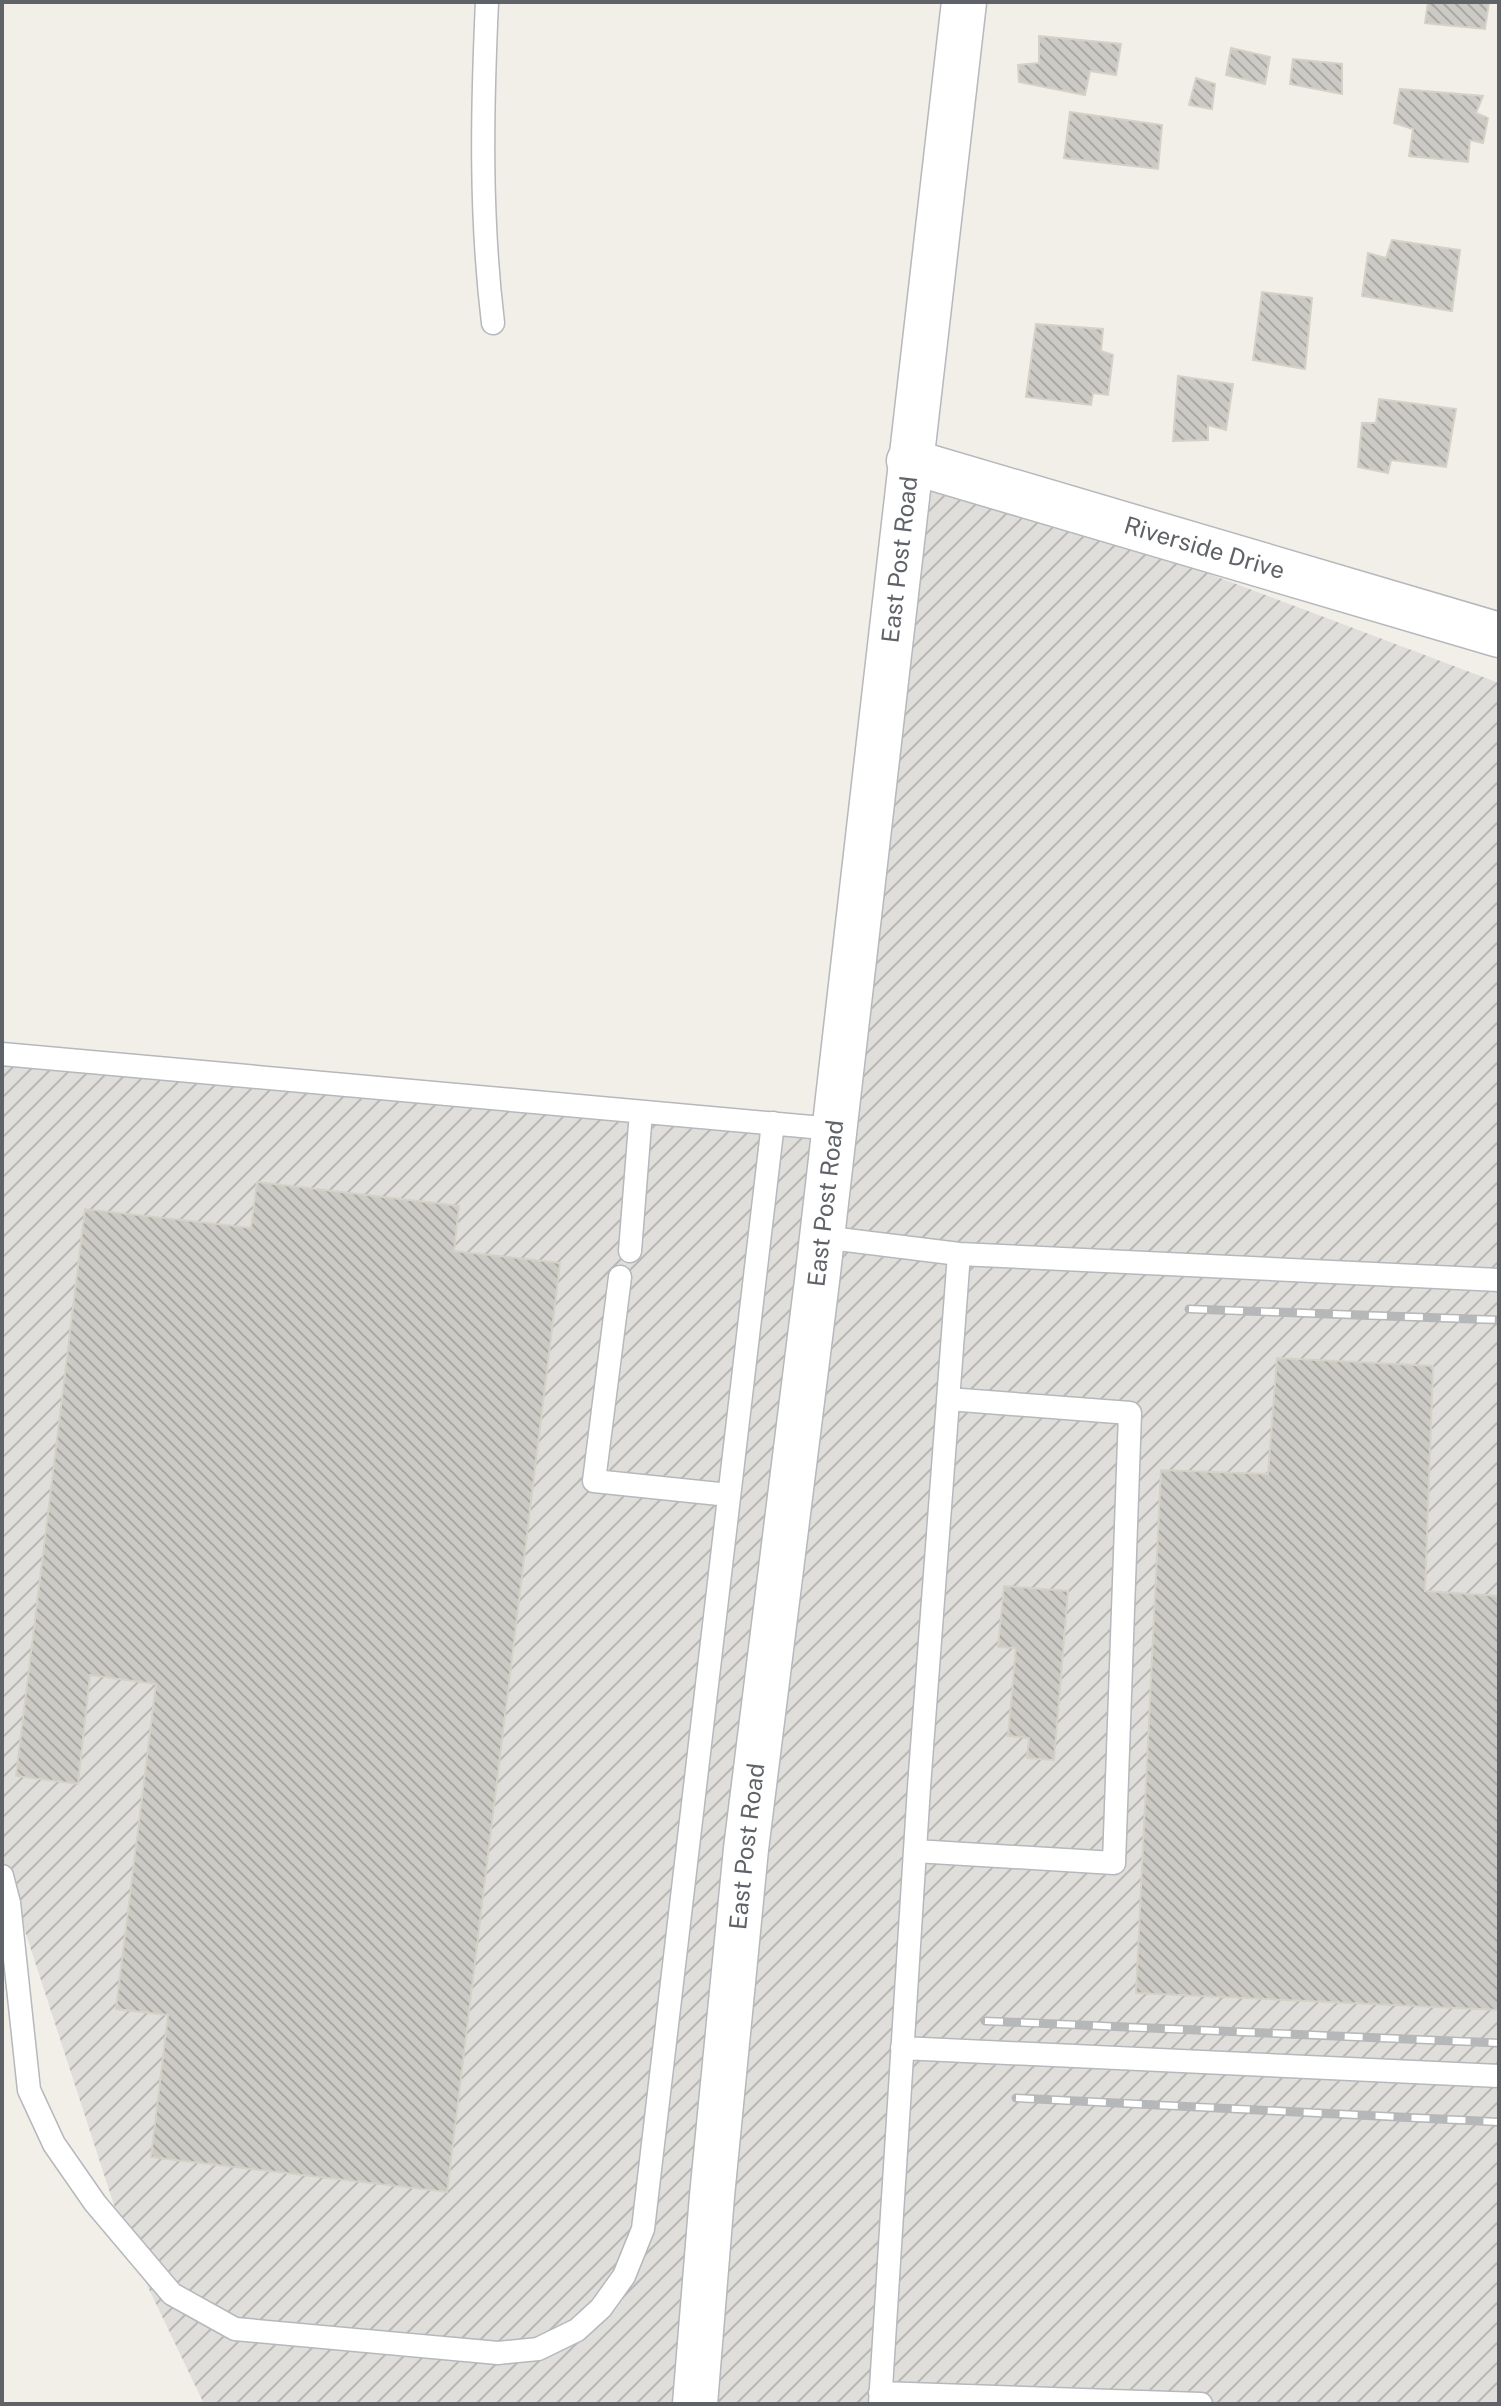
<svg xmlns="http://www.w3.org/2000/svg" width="1501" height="2406" font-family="'Public Sans',sans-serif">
<defs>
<pattern id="industrial-furrows" width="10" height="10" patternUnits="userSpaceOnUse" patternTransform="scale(2)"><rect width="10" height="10" fill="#e0deda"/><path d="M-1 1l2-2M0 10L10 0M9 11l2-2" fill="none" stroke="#b9b8b5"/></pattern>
<pattern id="building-back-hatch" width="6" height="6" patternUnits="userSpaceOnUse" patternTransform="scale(2)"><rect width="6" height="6" fill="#cccac5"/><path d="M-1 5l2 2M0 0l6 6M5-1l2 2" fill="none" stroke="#a9a8a4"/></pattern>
</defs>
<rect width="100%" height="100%" fill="#f1efe8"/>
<!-- industrial -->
<path fill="url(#industrial-furrows)" d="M909,461L1499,683V2404H204L125,2239L24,1928L2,1876V1054L833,1129Z"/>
<!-- building -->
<path fill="url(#building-back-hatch)" stroke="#d6d1c6" stroke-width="2" d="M1428,2H1489L1485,29L1425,23Z
M1039,36L1121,44L1116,75L1090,71L1085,95L1019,82L1018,65L1039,63Z
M1231,48L1270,57L1265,84L1226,75Z
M1293,59L1342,64V94L1290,84Z
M1196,78L1215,84L1212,109L1189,105Z
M1400,89L1483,96L1476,113L1488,118L1483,143L1470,140L1468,162L1409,156L1413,129L1394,123Z
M1070,112L1162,125L1158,169L1064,158Z
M1392,240L1460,250L1452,311L1362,296L1368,253L1386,258Z
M1262,292L1312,298L1305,369L1253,360Z
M1036,324L1103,329L1101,351L1113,355L1108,395L1093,393L1091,405L1026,397Z
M1178,376L1233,384L1226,430L1208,425V440L1173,441Z
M1379,399L1456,409L1446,467L1391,460L1388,473L1358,467L1362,423H1376Z
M257,1182L459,1206L454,1251L560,1263L447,2192L151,2157L168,2015L116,2009L156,1684L90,1675L78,1784L16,1776L85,1209L251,1228Z
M1277,1358L1433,1366L1425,1591L1499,1596V2010L1136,1993L1161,1470L1268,1474Z
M1004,1586L1068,1591L1054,1760L1027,1758L1029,1738L1008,1736L1016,1648L998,1647Z"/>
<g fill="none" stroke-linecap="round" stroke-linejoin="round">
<defs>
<path id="service" d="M487,2C482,110 480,216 493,323
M2,1054L834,1129
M822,1237L959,1254L919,1787L880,2404
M630,1251L641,1112
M959,1254L1499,1280
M620,1277L594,1481L729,1495
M915,1851L1114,1863L1130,1413L948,1399
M2,1876L9,1903L29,2090L54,2144L95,2203L172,2294L235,2329L498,2353L538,2349L577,2330L601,2308L624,2276L643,2229L773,1123
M902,2048L1499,2076
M880,2393L1201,2404"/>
<g id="minor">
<path id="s1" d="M909,461L1499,635"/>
<path id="s2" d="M695,2404L712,2196L746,1849L817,1281L964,2"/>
</g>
</defs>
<!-- service casing -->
<use href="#service" stroke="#b5b8bc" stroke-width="25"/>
<!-- minor casing -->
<use href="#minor" stroke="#b5b8bc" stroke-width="47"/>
<!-- service -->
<use href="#service" stroke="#fff" stroke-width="22"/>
<!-- minor -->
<use href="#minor" stroke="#fff" stroke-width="44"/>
<defs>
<path id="rail" d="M1189,1309L1499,1320
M985,2021L1499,2043
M1016,2098L1499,2122"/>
</defs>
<!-- rail casing -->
<use href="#rail" stroke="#b6b7b8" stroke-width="9"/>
<!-- rail -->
<use href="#rail" stroke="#fff" stroke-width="6" stroke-dasharray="18" stroke-linecap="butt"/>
</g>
<g text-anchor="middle" stroke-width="8" stroke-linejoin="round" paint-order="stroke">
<!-- street labels -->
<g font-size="24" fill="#5f6368" stroke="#fff">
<text dy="8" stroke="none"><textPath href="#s1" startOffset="308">Riverside Drive</textPath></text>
<text dy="8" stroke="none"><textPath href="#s2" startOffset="1856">East Post Road</textPath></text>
<text dy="8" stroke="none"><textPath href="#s2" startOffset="1208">East Post Road</textPath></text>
<text dy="8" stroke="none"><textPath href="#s2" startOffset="560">East Post Road</textPath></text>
</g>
</g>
<!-- border -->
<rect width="1501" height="2406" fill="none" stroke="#5f6368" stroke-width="8"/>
</svg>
